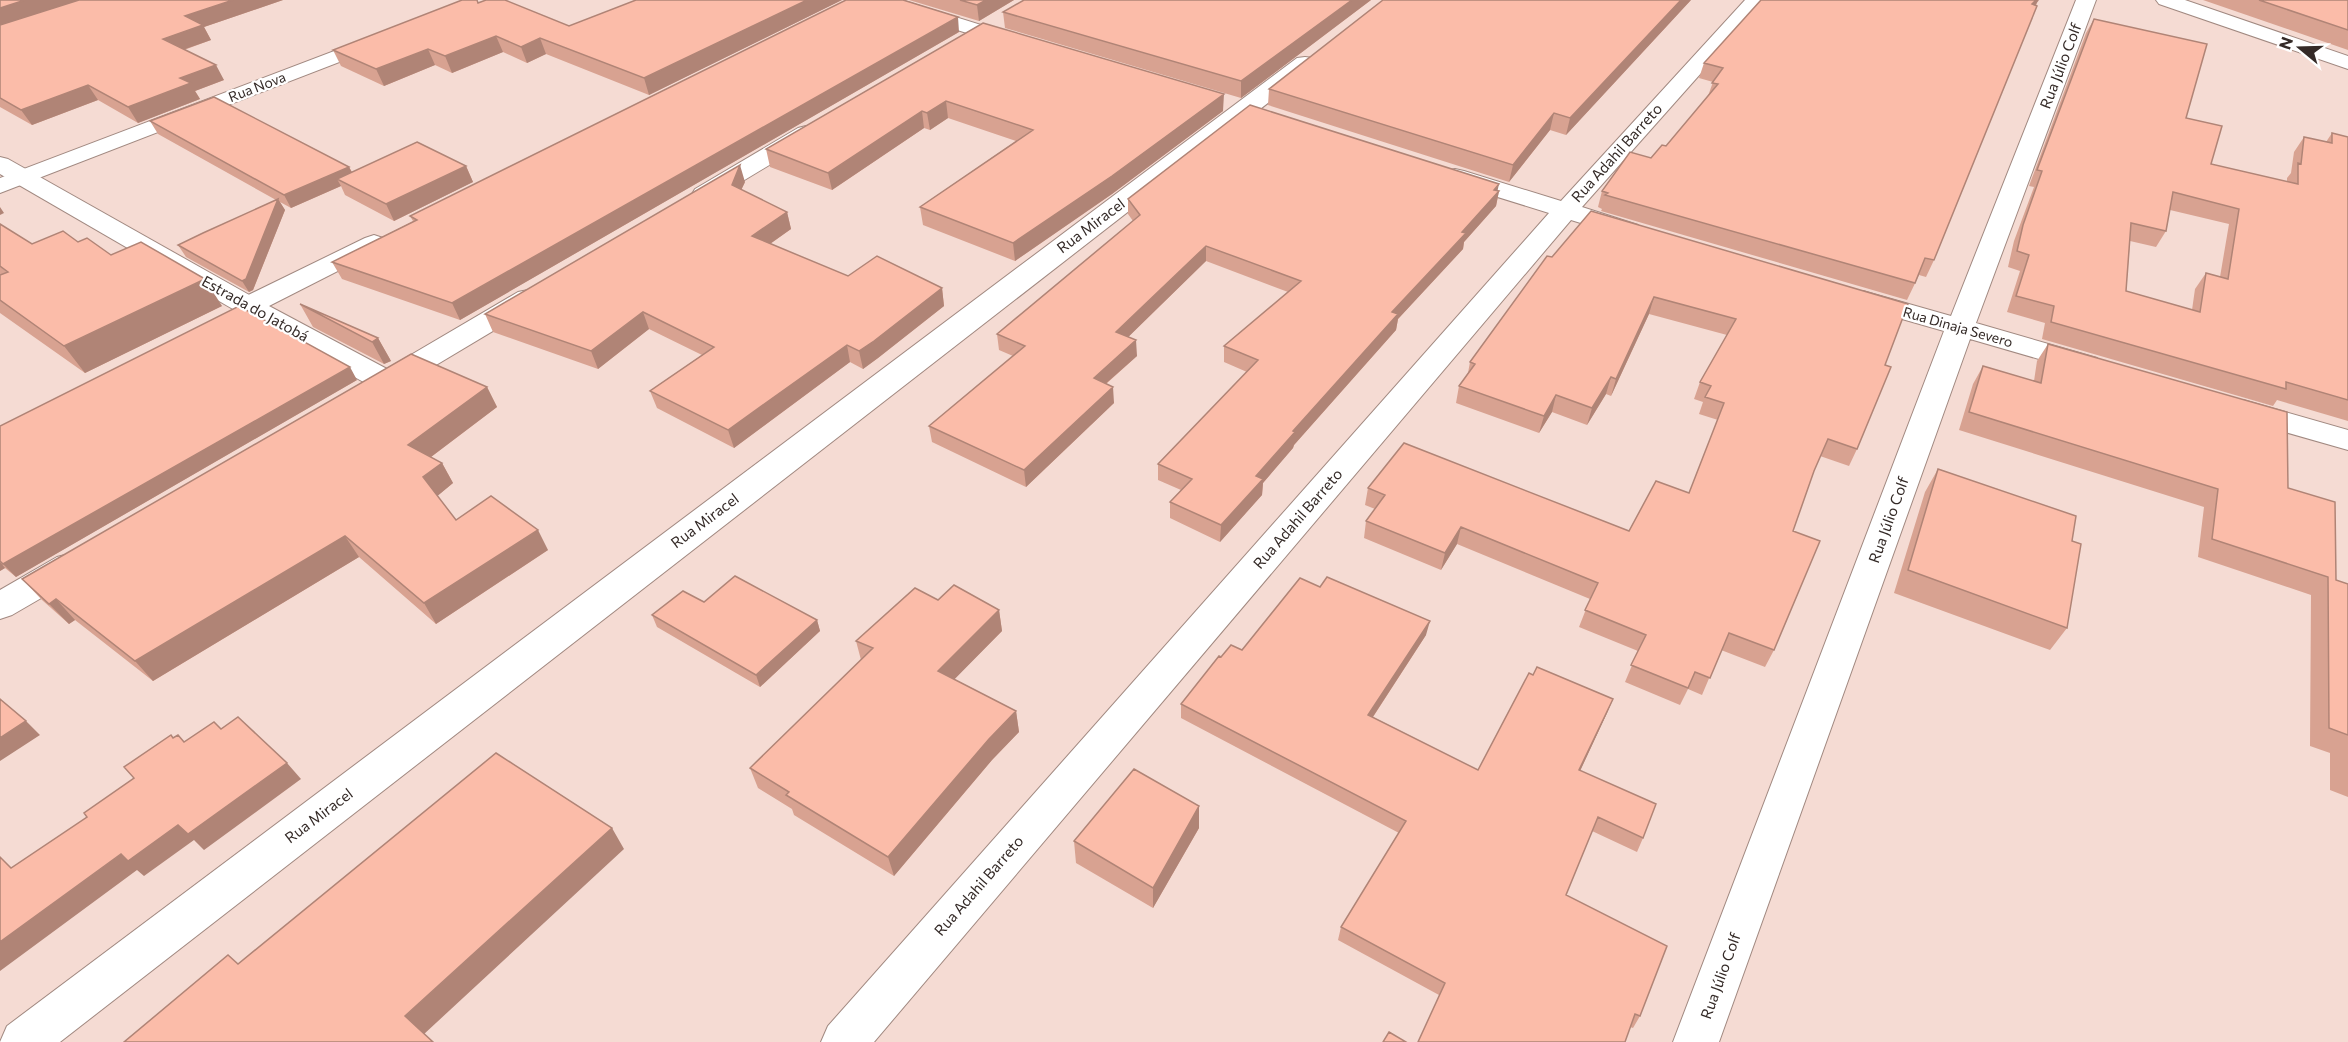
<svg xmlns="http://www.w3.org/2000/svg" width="2348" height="1042" font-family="Commissioner,sans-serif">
<rect width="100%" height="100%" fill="#f5dbd3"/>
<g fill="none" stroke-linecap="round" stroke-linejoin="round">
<defs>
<path id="minor" d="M870,0H901L1023,38L1026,42L1023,46L1016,48L1009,46L873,4Z
M1745,0H1766L1582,207L1638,225L1642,230L1638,235L1629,238L1571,220L874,1042H821L828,1026L1549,213L1446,181L1443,176L1446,171L1455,169L1464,171L1561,201Z
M2076,0H2096L1976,323L2097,358L2101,364L2097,370L2087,373L1970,339L1719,1042H1673L1944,331L1853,305L1849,299L1853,293L1863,291L1951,316Z
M2156,0H2185L2348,56V69L2159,4Z
M379,34L386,36L389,40L386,44L0,193V178Z
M1305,57L1313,58L1316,63L1313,68L60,1042H0L7,1026L1297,58Z
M806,126L814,128L818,133L814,138L713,199L704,201L695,199L692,194L695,189L798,128Z
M374,235L383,238L387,243L383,248L269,306L387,369L518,292L528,290L538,292L542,298L538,304L396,389L386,391L376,389L238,312L234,306L238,300L365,238Z
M2243,400L2348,430V450L2232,417L2228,410L2232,403Z
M69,554L81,557L86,566L81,575L12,615L0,619V590L57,557Z"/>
<path id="tertiary" d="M0,157L8,159L258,300L262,306L258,312L248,314L238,312L0,174Z"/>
</defs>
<!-- minor casing -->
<use href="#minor" stroke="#a18981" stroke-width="2"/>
<!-- tertiary casing -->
<use href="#tertiary" stroke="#a18981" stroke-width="2"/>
<!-- minor -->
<use href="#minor" fill="#fff" fill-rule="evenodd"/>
<!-- tertiary -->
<use href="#tertiary" fill="#fff" fill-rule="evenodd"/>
</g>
<!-- wall -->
<path fill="#d8a291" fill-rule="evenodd" d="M0,0H283L204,27L211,40L184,50L224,80L195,91L200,99L138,123L98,100L32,125L0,107Z
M636,0H842L649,95L546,54L527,63L503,52L452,73L435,65L384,86L341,66L333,50L478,3L569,26Z
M909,0H1014L979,21Z
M1371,0L1241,98L1005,28L1003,12Z
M1691,0L1566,135L1550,130L1509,182L1268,105L1269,89Z
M2203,0H2348V50Z
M2037,3L1934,260L1926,277L1919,275L1907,300L1601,211L1602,209L1598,207L1602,191L1651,158L1666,146L1708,96L1713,82L1699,78L1704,63Z
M2094,19L2186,118L2211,164L2287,182V178L2291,173L2294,152L2304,137L2326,142L2332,133L2348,137V421L2277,400L2273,406L2042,339L2045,323L2007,312L2020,271L2008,267L2014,241L2034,187L2029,186L2086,33ZM2170,210L2229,224L2220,277L2206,273L2195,289L2192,310L2126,291L2130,241L2156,247L2166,231Z
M983,23L1223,111L1112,194L1015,261L923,225L920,207L1016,141L948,118L930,130L924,128L832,190L770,167L766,149Z
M959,32L460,320L342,279L332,262L413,221L410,216Z
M150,121L349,167L352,172L466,166L473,182L394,221L345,195L341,186L291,208L280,202L285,210L253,290L249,292L186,257L178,245L276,200L158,134Z
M745,182L741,190L787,212L791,229L770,244L848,276L942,288L944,306L878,358L863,369L850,362L734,448L657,408L650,391L702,355L649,329L598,369L493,332L485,314Z
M1498,191H1499L1496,206L1464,242L1463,249L1398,319L1396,330L1294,445L1293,448L1263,483L1262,495L1220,542L1170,518V502L1181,490L1158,480V464L1247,372L1224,362V346L1288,292L1206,261L1128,337L1137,356L1106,384L1114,403L1026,487L932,442L929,426L1013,356L999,350L997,334L1133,221L1128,214V199Z
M0,224L32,244L78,242L111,255L222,306L85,373L0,313Z
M1547,256L1885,365L1857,449L1849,466L1820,456L1814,471L1793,531L1774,650L1765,667L1721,650L1702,695L1688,689L1680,705L1625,682L1638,651L1579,627L1590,599L1457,544L1441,570L1364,538L1366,521L1375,509L1365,505L1368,488L1629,531L1689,493L1718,420L1699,414L1703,402L1694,399L1700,382L1727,335L1649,314L1611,396L1606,394L1587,425L1552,412L1539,433L1456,403L1459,386L1468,373L1470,362Z
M300,304L378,338L391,361L384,364L313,327Z
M2048,344L2288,488L2336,580L2348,584V797L2330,790V753L2310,746L2311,595L2198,557L2204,507L1959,430L1973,384L1983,366L2034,381L2037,361Z
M357,380L16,577L5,568L0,571V426Z
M487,387L497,407L431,457L442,463L453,483L437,496L456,520L548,550L436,624L359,557L153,681L75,620L69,624L42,600L22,579Z
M1938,469L2067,628L2050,650L1894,593L1925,492Z
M1320,587L1426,635L1373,717L1478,770L1613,699L1607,713L1580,771L1643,838L1637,852L1592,831L1566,895L1640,1016L1633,1028L1630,1027L1439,995L1338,940L1341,927L1399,833L1181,718V704L1221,657L1242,650Z
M938,600L999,610L1002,631L954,679L1016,711L1019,732L992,760L894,876L794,815L792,809L758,788L750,768L861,660L856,641Z
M652,615L817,620L820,631L760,687L657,627Z
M1199,806V828L1153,908L1076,863L1074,841Z"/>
<!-- shaded-wall -->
<path fill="#b08476" d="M25,0H79L0,26V8Z
M233,0H283L204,27L211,40L171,54L163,39L185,16Z
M807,0H842L649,95L644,78Z
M986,0H1014L979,21L977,5Z
M1352,0H1371L1241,98V81Z
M1681,0H1691L1566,135L1570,118Z
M2036,0H2039L2025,19L2032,4Z
M958,17L959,32L460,320L452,303Z
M496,36L503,52L452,73L445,56Z
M540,38L546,54L527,63L521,47Z
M428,49L435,65L384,86L376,69Z
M216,65L224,80L195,91L200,99L138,123L128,107L180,78Z
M88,85L98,100L32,125L21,110Z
M1224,94L1223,111L1112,194L1015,261L1013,243Z
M946,101L948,118L930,130L927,113Z
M922,111L924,128L832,190L828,173Z
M1554,113L1550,130L1509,182L1513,165Z
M740,165L745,182L736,201L732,185Z
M466,166L473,182L394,221L386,204Z
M349,167L356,180L337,179L341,186L291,208L284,195Z
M1499,184L1497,193L1499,191L1496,206L1464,242L1463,249L1398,319L1396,330L1294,445L1293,448L1263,483L1262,495L1220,542L1221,525L1256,476L1392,312L1462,232Z
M278,199L285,210L253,290L249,292L242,281Z
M0,207L4,213L0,215Z
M787,212L791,229L757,253L752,236Z
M1206,246V261L1117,348L1116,332Z
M205,279L222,306L85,373L64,346Z
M942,288L944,306L878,358L863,369L859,351Z
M1654,297L1649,314L1611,396L1616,379Z
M643,312L649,329L598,369L591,351Z
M378,338L391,361L384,364L372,342Z
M1136,340L1137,356L1094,394V378Z
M847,345L850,362L734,448L728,430Z
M350,367L357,380L16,577L3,564Z
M1611,377L1606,394L1587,425L1592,408Z
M487,387L497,407L419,466L408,445Z
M1113,387L1114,403L1026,487L1024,470Z
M1556,395L1552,412L1539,433L1544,416Z
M442,463L453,483L435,498L423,477Z
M1461,527L1457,544L1441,570L1445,553Z
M538,530L548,550L436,624L424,603Z
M345,536L359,557L153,681L135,661Z
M0,562L5,568L0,571Z
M56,599L75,620L69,624L49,604Z
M999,610L1002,631L942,692L938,671Z
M817,620L820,631L760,687L756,675Z
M1430,621L1426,635L1365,729L1368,715Z
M1613,699L1607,713L1574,784L1579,770Z
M1016,711L1019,732L992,760L894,876L888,857L989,739Z
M26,721L40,735L0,761V738Z
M287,763L301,779L204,850L194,840L144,876L137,870L0,971V942L121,854L178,825Z
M1199,806V828L1153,908V888Z
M612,828L624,849L423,1035L405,1016Z"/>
<!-- building -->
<path fill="#fbbca9" stroke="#b08476" stroke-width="1.5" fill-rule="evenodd" d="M0,0H25L0,8Z
M79,0H233L185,16L203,25L163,39L216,65L180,78L191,83L128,107L88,85L21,110L0,98V25Z
M462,0H477L478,3L486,0H505L569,26L636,0H807L644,78L540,38L521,47L496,36L445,56L428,49L376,69L333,50Z
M846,0H903L958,17L452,303L332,262L417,220L410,216Z
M960,0H986L977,5Z
M1024,0H1352L1241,81L1003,12Z
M1383,0H1681L1570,118L1554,113L1513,165L1269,89Z
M1761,0H2036L2032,4L2037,6L1934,260L1925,258L1915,283L1605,195L1608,193L1602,191L1630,152L1651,158L1662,145L1666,146L1718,84L1712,83L1723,68L1704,63Z
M2259,0H2348V30Z
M2094,19L2207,44L2186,118L2222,126L2211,164L2298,184V163L2301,164L2304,137L2332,143V133L2348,137V400L2286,382V389L2051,322L2054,306L2016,296L2029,255L2017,251L2023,225L2042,171L2037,170ZM2173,192L2239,209L2228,279L2206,273L2200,312L2126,291L2131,223L2166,231Z
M983,23L1224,94L1112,176L1013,243L920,207L1033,130L946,101L927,113L922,111L828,173L766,149Z
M214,97L349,167L284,195L150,121Z
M1250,105L1499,184L1494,190L1499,191L1462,232L1466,233L1392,312L1398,314L1293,431L1295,432L1256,476L1263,479L1221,525L1170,502L1192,479L1158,464L1258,360L1224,346L1301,281L1206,246L1116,332L1136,340L1094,378L1113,387L1024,470L929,426L1025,346L997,334L1140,215L1128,199Z
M417,142L466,166L386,204L337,179Z
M740,165L732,185L787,212L752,236L848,276L877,256L942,288L874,341L859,351L847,345L728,430L650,391L714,347L643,312L591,351L485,314Z
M278,199L246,279L242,281L178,245L203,233Z
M1591,211L1908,304L1885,365L1891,367L1857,449L1828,439L1814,471L1793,531L1820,541L1774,650L1729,633L1710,678L1695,672L1688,688L1631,665L1646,635L1585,610L1598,583L1461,527L1445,553L1366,521L1385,495L1368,488L1404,443L1629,531L1656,481L1689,493L1724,403L1705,397L1711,386L1700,382L1736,319L1654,297L1616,379L1611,377L1592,408L1556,395L1544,416L1459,386L1475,364L1470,362L1547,256L1552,257Z
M0,224L32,244L63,231L78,242L87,238L111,255L141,242L205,279L64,346L0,300V275L8,272L0,266Z
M300,304L378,338L372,342Z
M239,306L350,367L3,564L0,561V426Z
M2048,344L2287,412L2288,488L2335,502L2336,580L2348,584V735L2329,728L2328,577L2212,539L2218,489L1969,412L1983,366L2041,383Z
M411,354L487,387L408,445L442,463L423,477L456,520L491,496L538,530L424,603L345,536L135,661L56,599L49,604L22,579Z
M1938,469L2076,516L2072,541L2081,544L2067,628L1908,570Z
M735,576L817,620L756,675L652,615L683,591L704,602Z
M1327,577L1430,621L1368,715L1478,770L1529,673L1533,675L1537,667L1613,699L1579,770L1656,804L1643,838L1598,817L1566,895L1667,946L1640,1016L1635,1014L1625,1042H1418L1445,983L1341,927L1406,821L1181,704L1219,656L1221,657L1231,645L1242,650L1300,578L1320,587Z
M954,585L999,610L938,671L1016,711L989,739L888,857L786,795L789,792L750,768L873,648L856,641L915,588L938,600Z
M0,699L26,721L0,738Z
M238,717L287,763L188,834L178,825L128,861L121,854L0,942V857L11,868L87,817L84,813L134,778L124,767L171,735L173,738L178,735L184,742L214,722L221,729Z
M496,753L612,828L405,1016L433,1042H124L228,955L238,964Z
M1134,769L1199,806L1153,888L1074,841Z
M1389,1032L1406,1042H1383Z"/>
<g text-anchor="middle" stroke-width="4.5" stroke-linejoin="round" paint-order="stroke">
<!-- far-street labels -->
<g font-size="14" fill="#342a27" stroke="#fff">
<text transform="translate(257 87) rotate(-21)" y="5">Rua Nova</text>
<text transform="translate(1958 327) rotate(16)" y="5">Rua Dinaja Severo</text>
</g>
<!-- street labels -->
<g font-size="15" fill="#342a27" stroke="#fff">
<text transform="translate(2061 66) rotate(-69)" y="5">Rua Júlio Colf</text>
<text transform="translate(1617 153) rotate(-48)" y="5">Rua Adahil Barreto</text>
<text transform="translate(1091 226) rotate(-37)" y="5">Rua Miracel</text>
<text transform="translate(255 309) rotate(29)" y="5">Estrada do Jatobá</text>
<text transform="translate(1298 519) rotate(-49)" y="5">Rua Adahil Barreto</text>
<text transform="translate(1889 520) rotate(-70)" y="5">Rua Júlio Colf</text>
<text transform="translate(705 521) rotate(-37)" y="5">Rua Miracel</text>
<text transform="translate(319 816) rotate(-37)" y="5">Rua Miracel</text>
<text transform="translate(979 886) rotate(-49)" y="5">Rua Adahil Barreto</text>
<text transform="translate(1721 976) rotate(-70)" y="5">Rua Júlio Colf</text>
</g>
</g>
<!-- north arrow -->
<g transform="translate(2300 48) rotate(289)" stroke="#ffffff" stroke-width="4.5" paint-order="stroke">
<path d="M0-4.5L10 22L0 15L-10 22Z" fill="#342a27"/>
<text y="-9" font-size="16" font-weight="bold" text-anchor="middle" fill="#342a27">N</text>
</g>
</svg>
